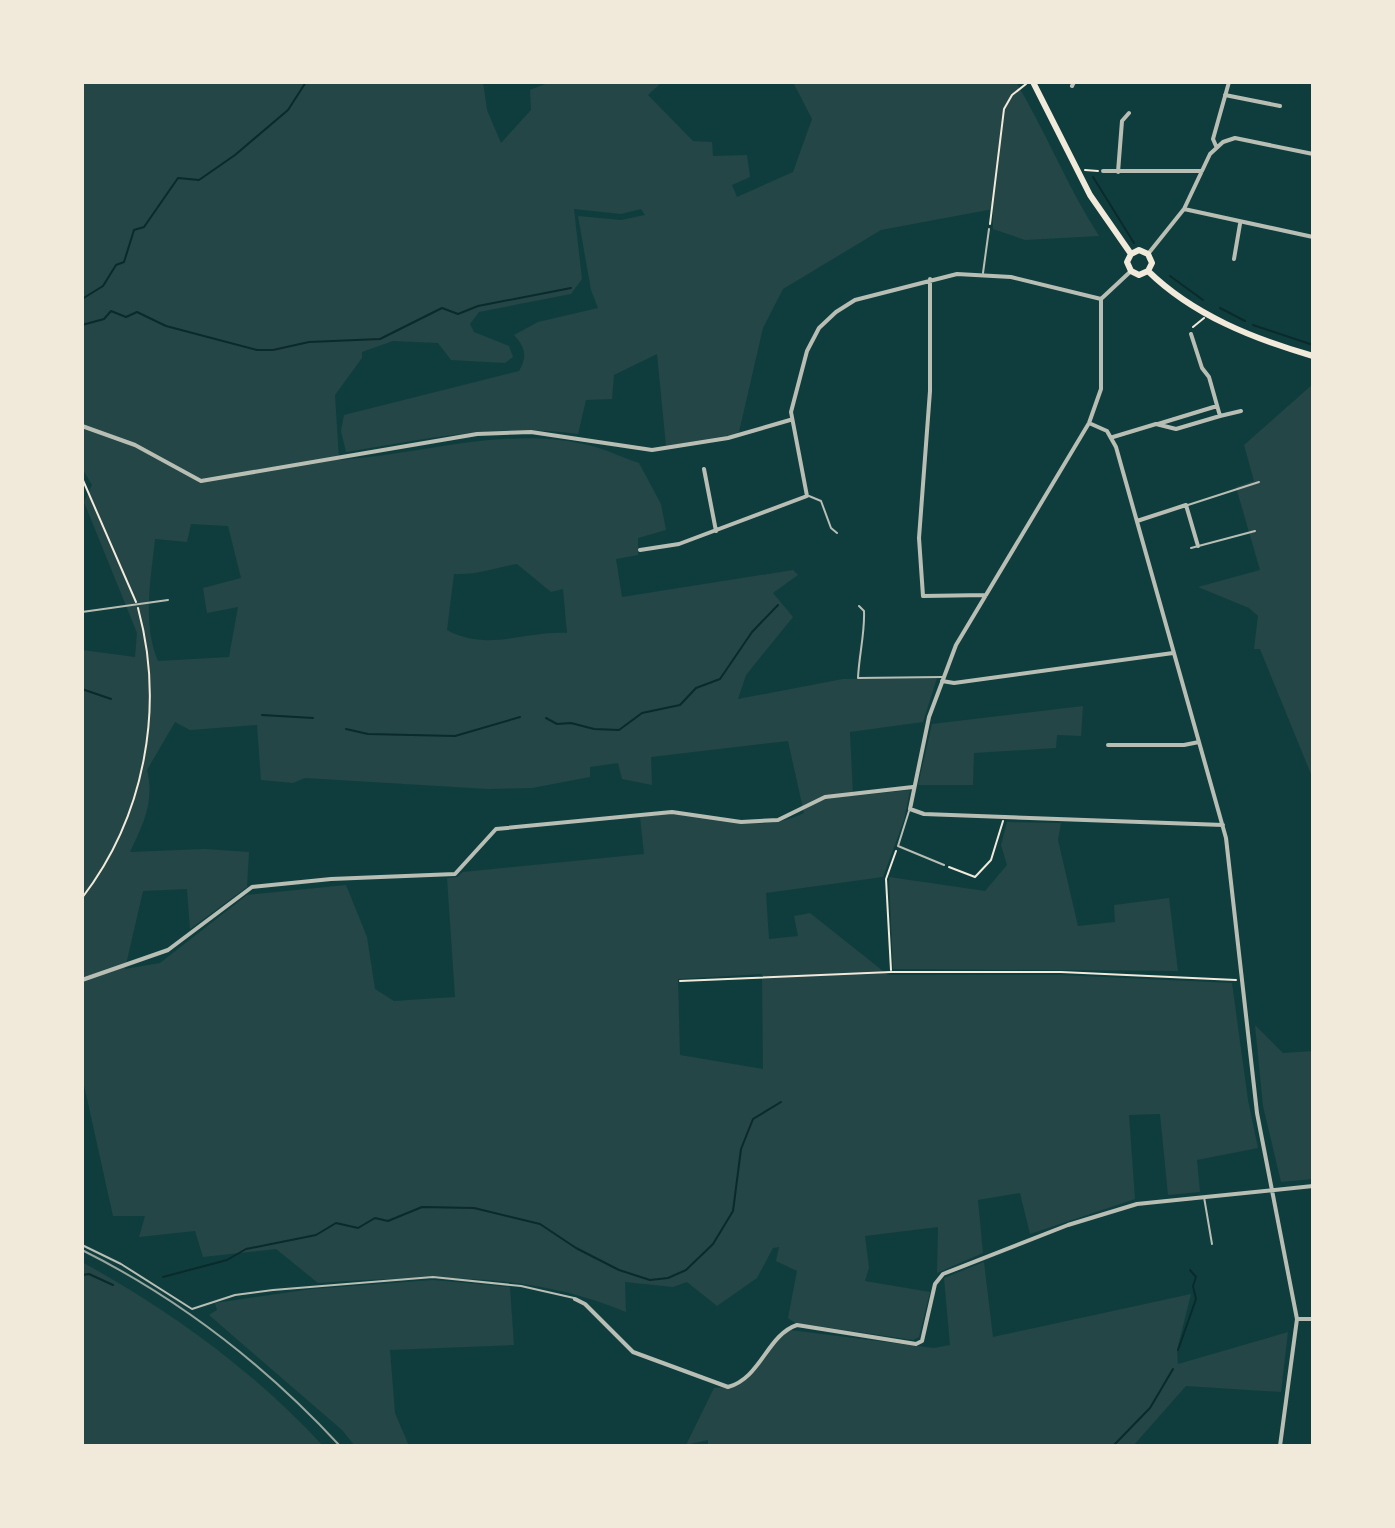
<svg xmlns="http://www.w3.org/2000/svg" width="1395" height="1528" font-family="Spectral,serif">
<rect width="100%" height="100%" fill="#0f3d3e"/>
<!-- green -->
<path fill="#244646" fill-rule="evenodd" d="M82,82H483L487,110L501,143L531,110L530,90L550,82H662L648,95L693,141L712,142L713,156L747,155L750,177L732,185L737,197L793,172L812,119L793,82H1016C1046,132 1067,186 1099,236L1025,240L993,229V209L881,230L783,289L763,328L739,432L732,435L666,446L657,354L614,375L612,399L586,400L578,434C497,423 426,439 346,452L341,431L344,415L519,371C528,356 525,347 514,335L538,322L598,308L591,290L578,216L621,220L645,215L641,209L621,214L574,209L582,279L571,294L479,312L470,324L474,332L509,346L513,357L505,363L451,360L438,343L393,341L362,352V358L335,395L339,460C423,455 507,424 592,446C608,450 623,458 639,463L661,504L666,530L638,538V555L616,559L622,597L793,570L798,575L773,593L793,617L746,675L738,699L843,679L937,678L923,722L850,732L853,796L910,790L904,820L883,877L766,893L769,939L798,936L794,916L810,913L888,975H1060L1232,983L1248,1100L1258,1148L1197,1160L1200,1192L1168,1195L1160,1114L1129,1115L1135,1199L1030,1234L1020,1193L978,1200L983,1253L937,1273L938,1227L865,1236L869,1268L865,1281L930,1292L919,1337L913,1340L795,1323L788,1318L797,1271L776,1261L779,1247L773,1248L757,1278L717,1306L687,1282L673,1287L625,1282L626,1312C525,1270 424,1276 318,1283L276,1249L203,1257L195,1231L139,1237L145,1216H113L82,1076V650L135,657L137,633L84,502L92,485L82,468ZM191,524L228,526L241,578L203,588L207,613L238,607L229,657L158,661C142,624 151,578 155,539L187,542ZM517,564L551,592L563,589L567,633C525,631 486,652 447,630L454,574C479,575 493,568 517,564ZM175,722L190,730L257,725L261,780L293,783L305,778L488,789L532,788L590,777V767L618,763L622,779L652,785L651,757L788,741L804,813C758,835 719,816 672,814C661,814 650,816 640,817L644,854L463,872L457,877L447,878L455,997L394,1001L375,989L367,937L346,885L247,895L160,963L125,969L143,891L187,889L190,929L247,887L249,852L205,849L130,852C143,825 155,801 147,770ZM762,974L763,1069L680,1055L678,979Z
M1313,384V779L1260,649H1254L1258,616L1249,608L1198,587L1260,570L1236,487L1254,481L1244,445Z
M1083,706L1081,736L1057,735L1056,748L974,753L973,785H918L932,724Z
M1007,822L1061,823L1058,840L1078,926L1115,922L1114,905L1169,898L1178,971L893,969L889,877L985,891L1007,865L1001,845Z
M1255,1025L1283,1053L1313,1051V1179L1281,1182L1263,1106Z
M82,1262C171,1311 254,1371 323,1446H82Z
M984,1262L993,1337L1191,1294L1177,1350L1178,1364L1288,1332L1281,1392L1186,1386L1133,1446H708V1440L686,1445L714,1388C758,1388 761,1352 790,1330L934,1348L950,1345L944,1278Z
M433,1280L510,1287L514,1345L390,1350L395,1413L409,1446H355L342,1430L209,1315L217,1310L215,1303L312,1289Z"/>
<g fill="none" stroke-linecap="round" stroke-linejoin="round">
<!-- stream -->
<path stroke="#0a2a2b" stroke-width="2" d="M1093,177L1134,243
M1170,276L1203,300
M82,299L103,286L116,265L124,262L134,230L144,227L178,178L199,180L235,155L288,110L306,82
M1220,308L1245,321
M82,325L104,319L111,311L126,317L137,312L166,326L257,350H273L309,342L380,339L442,308L458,314L478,306L571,288
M1253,325L1313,345
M82,689L111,699
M262,715L313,718
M546,718L557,724L571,723L594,729L619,730L642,713L680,705L696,688L720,679L752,632L778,605
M346,729L368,734L455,736L520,717
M82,1275L89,1274L113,1285
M163,1277L227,1260L246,1249L316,1235L336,1223L358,1228L375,1218L388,1221L422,1207L474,1208L540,1224L576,1248L619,1270L650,1280L668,1278L686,1270L713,1244L733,1211L741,1149L753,1119L781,1102
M1178,1350L1196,1299L1193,1286L1196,1277L1190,1270
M1113,1446L1150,1408L1173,1369"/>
<!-- path -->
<path stroke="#f1e9da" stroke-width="2" d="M1085,170L1098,171
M990,224L1004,109L1012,95L1026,84
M1193,327L1204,318
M82,478L136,602
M949,867L975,877L991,860L1003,821
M82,898C145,816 165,707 138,608
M891,970L886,879L896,851
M680,981L891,972H1061L1236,980"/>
<!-- service -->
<path stroke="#b8beb3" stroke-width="2" d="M983,273L989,229
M809,496L821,501L831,528L837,533
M1188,505L1259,482
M1191,548L1255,531
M859,606L864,611C865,633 859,655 858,678L942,677
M82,612L168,600
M909,811L898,846L944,865
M1204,1197L1212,1244
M82,1245L121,1264L192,1309L235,1295L273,1290L433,1277L521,1286L574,1298"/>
<!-- minor -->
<path stroke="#b8beb3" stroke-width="4" d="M1072,86L1074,82
M1225,95L1280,106
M1216,146L1213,139L1229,82
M1103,171H1202
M1118,172L1122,121L1129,113
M1184,209L1313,237
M1148,254L1184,209L1210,154L1223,142L1235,138L1313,154
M1234,259L1240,224
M1131,271L1101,299V389L1089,423L956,645L929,717L910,809L924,814L1223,825
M930,279V391L919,538L923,596L986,595
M1220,416L1241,411
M1089,423L1107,431L1116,447L1226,838L1257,1113L1297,1319L1280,1446
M1158,424L1217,406
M82,426L135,445L201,481L477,434L531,432L652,450L728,438L790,420
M1113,437L1156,424L1176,429L1220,416L1209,377L1202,368L1191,334
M704,469L716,531
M1137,521L1186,505L1198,546
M640,550L679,544L807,496L791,412L807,351L819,328L836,312L855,300L957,274L1011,277L1101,299
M942,681L954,683L1173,653
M1108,745H1184L1199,742
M82,980L168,950L252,887L331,879L455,874L496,829L672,812L741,822L778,820L825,797L913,787
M575,1299L585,1304L633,1352L728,1387C761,1378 767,1335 797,1325L916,1344L922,1341L935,1284L943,1274L1068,1225L1137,1204L1313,1186
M1297,1319H1313"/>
<!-- primary -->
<path stroke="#f1e9da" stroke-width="6" d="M1033,82L1090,195L1131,254
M1131,254L1139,250L1148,254L1152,263L1148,271
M1131,254L1127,262L1131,271L1139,275L1148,271
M1148,271C1193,315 1254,339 1313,356"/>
<!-- rail -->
<path stroke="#97a49c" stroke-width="2" d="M82,1250C180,1299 266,1366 340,1446"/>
</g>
<!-- border -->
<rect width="1395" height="1528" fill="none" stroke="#f1e9da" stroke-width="168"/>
</svg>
